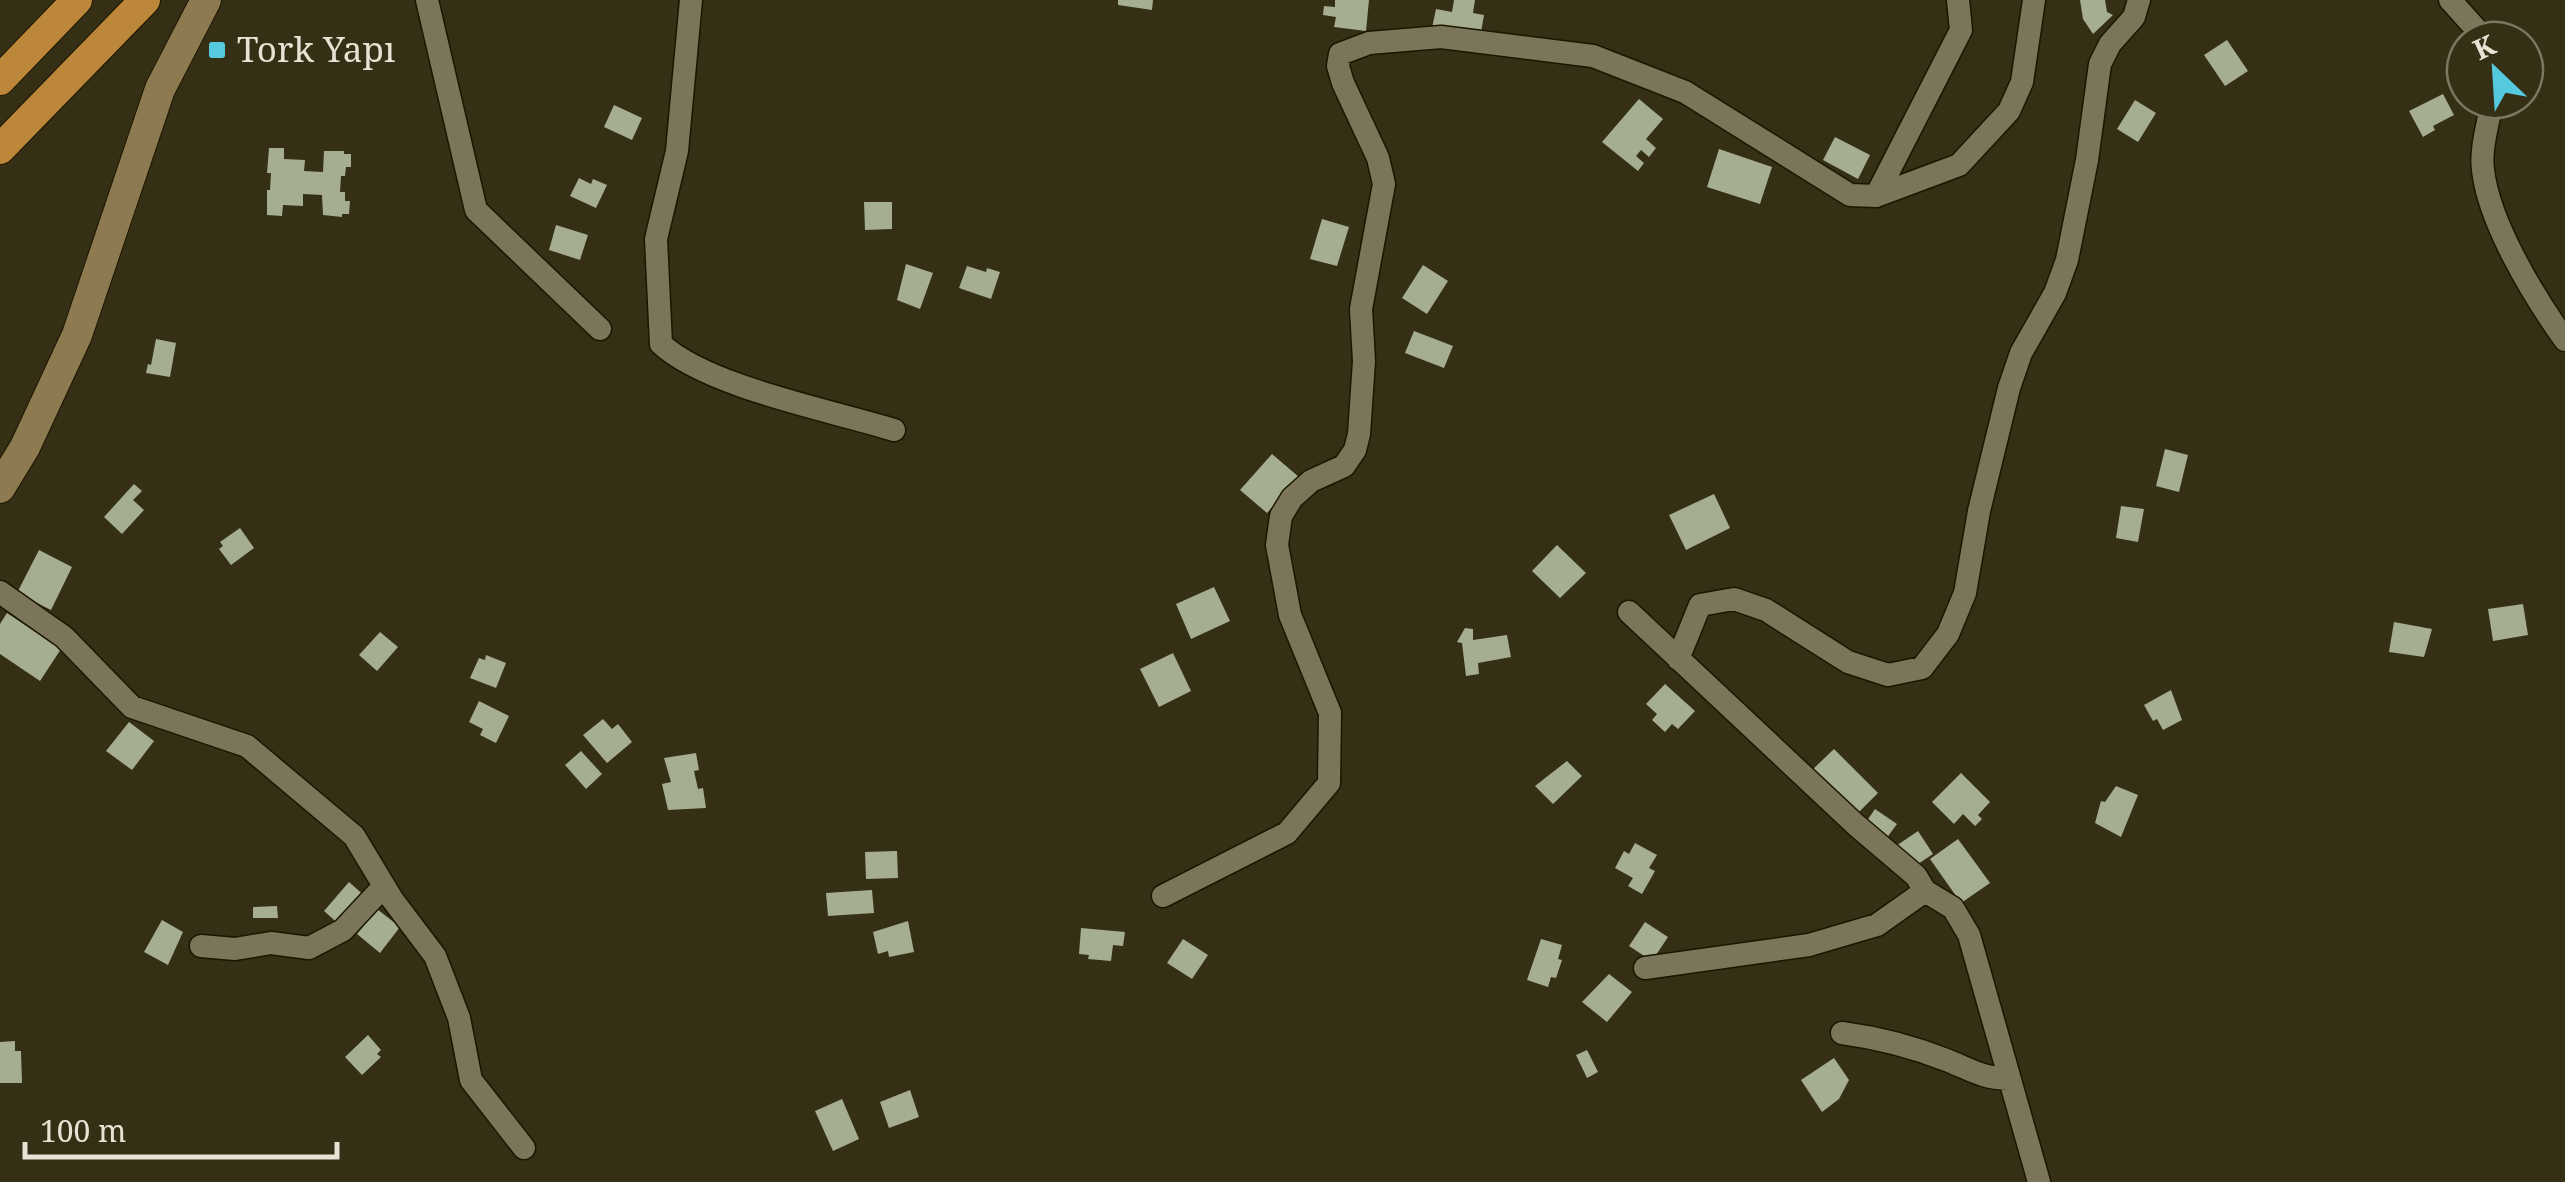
<svg xmlns="http://www.w3.org/2000/svg" width="2565" height="1182" font-family="'Noto Serif',serif">
<rect width="100%" height="100%" fill="#342f15"/>
<!-- building -->
<path fill="#a6ae92" d="M1118,0H1153L1152,10L1118,5Z
M1335,0H1369L1366,31L1334,27L1336,17L1323,15L1324,6L1335,7Z
M1454,0H1475L1473,13L1484,15L1480,38L1432,28L1436,9L1452,12Z
M2080,0H2105L2107,12L2113,15L2093,34L2083,19Z
M2227,40L2248,71L2225,86L2204,55Z
M2443,94L2454,115L2433,126L2435,130L2423,137L2409,111Z
M1639,99L1663,119L1646,139L1656,148L1649,157L1641,150L1636,156L1644,163L1638,171L1602,142Z
M2135,100L2156,113L2138,142L2117,129Z
M614,105L642,118L632,140L604,127Z
M1835,137L1870,155L1858,179L1823,160Z
M269,148H284V159L305,160L304,171L323,172L324,151H344V154H351V167H346L345,176H341L340,192H345V201H350L349,214H342V217L323,215L322,195L303,194V206L283,205L282,216L267,215V190H270L271,173H267Z
M1719,149L1772,167L1760,204L1707,187Z
M579,178L591,184L593,179L607,185L596,208L570,196Z
M864,202H892V229L865,230Z
M1322,219L1349,227L1337,266L1310,259Z
M556,225L588,235L580,260L549,250Z
M906,264L933,273L920,309L897,300Z
M1423,265L1448,281L1427,314L1402,298Z
M967,266L986,272L987,268L1000,272L991,299L959,288Z
M1414,331L1453,346L1444,368L1405,353Z
M156,339L176,343L170,377L146,373L148,364L151,365Z
M2165,449L2188,455L2179,492L2156,486Z
M1272,454L1299,477L1267,513L1240,490Z
M134,484L142,491L133,500L144,510L122,534L104,517Z
M1714,494L1730,528L1686,550L1669,515Z
M2121,506L2144,509L2138,542L2116,538Z
M240,528L254,548L231,565L219,549L223,546L220,542Z
M1557,545L1586,573L1560,598L1532,571Z
M39,550L72,567L51,610L17,593Z
M1214,587L1230,621L1191,639L1176,604Z
M2523,604L2528,635L2493,641L2488,609Z
M7,613L61,649L40,681L0,654V624Z
M2394,622L2432,629L2424,657L2389,652Z
M1465,628L1473,629V640L1507,635L1511,657L1478,663L1479,674L1466,676L1462,643L1457,642Z
M380,632L398,647L377,671L359,655Z
M1173,653L1191,691L1159,707L1140,669Z
M486,655L506,663L496,688L470,678L479,658L485,660Z
M1665,684L1695,711L1678,729L1672,724L1665,732L1652,720L1657,714L1646,704Z
M2171,690L2182,720L2163,730L2157,719L2153,721L2144,705Z
M479,701L509,716L496,743L480,735L483,729L469,722Z
M603,719L612,729L618,724L632,742L607,763L583,735Z
M129,722L154,741L132,770L106,751Z
M1834,749L1878,793L1856,815L1811,771Z
M581,751L602,774L586,789L565,765Z
M696,753L699,770L694,771L698,789L703,788L706,808L668,810L662,784L671,782L664,758Z
M1567,761L1582,776L1553,804L1535,786Z
M1961,773L1990,802L1978,815L1982,819L1975,826L1963,814L1954,824L1932,802Z
M2116,786L2138,795L2121,837L2095,823L2101,801L2105,802Z
M1875,809L1897,824L1883,843L1862,828Z
M1918,831L1933,854L1915,866L1896,846Z
M1958,839L1990,883L1961,903L1930,859Z
M1635,843L1657,855L1649,868L1655,871L1642,894L1628,886L1633,878L1615,868L1624,851L1629,854Z
M897,851L898,878L866,879L865,852Z
M349,882L367,898L342,927L324,911Z
M872,890L874,913L828,916L826,893Z
M277,906L278,918H253V907Z
M377,909L400,927L380,953L357,934Z
M162,920L183,932L168,965L144,952Z
M908,921L914,952L889,957L888,951L878,954L873,932Z
M1645,922L1668,937L1652,961L1629,946Z
M1081,928L1125,932L1123,946L1113,945L1111,961L1088,959L1089,955L1079,954Z
M1183,939L1208,955L1192,979L1167,963Z
M1541,939L1562,945L1558,959L1562,960L1556,978L1551,977L1548,987L1527,980Z
M1609,974L1632,992L1607,1022L1582,1002Z
M368,1035L381,1050L377,1054L381,1057L362,1075L345,1057Z
M15,1041V1051H21L22,1083H0V1042Z
M1587,1050L1598,1072L1587,1078L1576,1055Z
M1834,1058L1849,1080L1839,1099L1822,1112L1801,1080Z
M910,1090L919,1117L889,1128L880,1102Z
M842,1099L859,1139L833,1151L815,1111Z"/>
<g fill="none" stroke-linecap="round" stroke-linejoin="round">
<defs>
<path id="street" d="M427,0L476,210L600,329
M691,0L677,151L656,239L661,344C708,387 830,410 894,430
M2450,0L2486,40
M2492,100C2489,122 2480,148 2483,170C2489,223 2534,297 2565,340
M1876,196L1961,30L1958,0
M0,592L64,637L132,707L247,746L354,836L392,899L435,956L459,1018L471,1080L524,1148
M1629,612L1856,825L1916,876L1925,891L1953,908L1969,935L2039,1182
M1678,659L1700,605L1734,599L1766,610L1848,662L1888,675L1922,668L1948,634L1965,593L1979,511L2009,388L2021,353L2055,293L2067,260L2087,160L2100,64L2110,44L2134,17L2139,0
M1163,896L1287,833L1329,783L1330,713L1290,615L1277,545L1281,516L1292,498L1311,481L1344,466L1355,450L1359,434L1364,361L1361,309L1384,184L1378,158L1343,83L1338,66L1340,54L1369,43L1441,37L1593,56L1685,92L1850,195L1876,196L1959,165L2009,111L2022,82L2034,0
M201,946L235,949L271,943L309,948L343,930L384,886
M1645,968L1809,945L1877,925L1925,891
M1842,1033C1880,1038 1914,1047 1949,1061C1973,1071 1983,1078 2009,1079"/>
<path id="secondary" d="M0,488L25,447L77,335L160,89L206,0"/>
<path id="highway" d="M0,80L77,0
M0,149L145,0"/>
</defs>
<!-- street casing -->
<use href="#street" stroke="#1c1600" stroke-width="25"/>
<!-- secondary casing -->
<use href="#secondary" stroke="#1c1600" stroke-width="32"/>
<!-- highway casing -->
<use href="#highway" stroke="#1c1600" stroke-width="32"/>
<!-- street -->
<use href="#street" stroke="#7b755a" stroke-width="22"/>
<!-- secondary -->
<use href="#secondary" stroke="#8e7a50" stroke-width="30"/>
<!-- highway -->
<use href="#highway" stroke="#bc873a" stroke-width="30"/>
</g>
<!-- markers -->
<rect fill="#55cadf" stroke="#342f15" stroke-width="4" x="207" y="40" width="20" height="20" rx="5"/>
<g text-anchor="middle" stroke-width="10" stroke-linejoin="round" paint-order="stroke">
<!-- poi labels -->
<g font-size="35" fill="#e6e3d4" stroke="#342f15" text-anchor="start">
<text x="237" y="62">Tork Yapı</text>
</g>
</g>
<!-- north arrow -->
<g transform="translate(2495 70) rotate(335)"><circle r="48" fill="#342f15" stroke="#7b7761" stroke-width="2.5"/>
<path d="M0-8L18 38L0 25L-18 38Z" fill="#55cadf"/>
<text y="-15" font-size="28" font-weight="bold" text-anchor="middle" fill="#e6e3d4">K</text>
</g>
<!-- scale -->
<path d="M25 1142v15h312v-15" fill="none" stroke="#e6e3d4" stroke-width="5"/>
<text x="40" y="1142" font-size="30" fill="#e6e3d4" stroke="#342f15" stroke-width="8" paint-order="stroke">100 m</text>
</svg>
